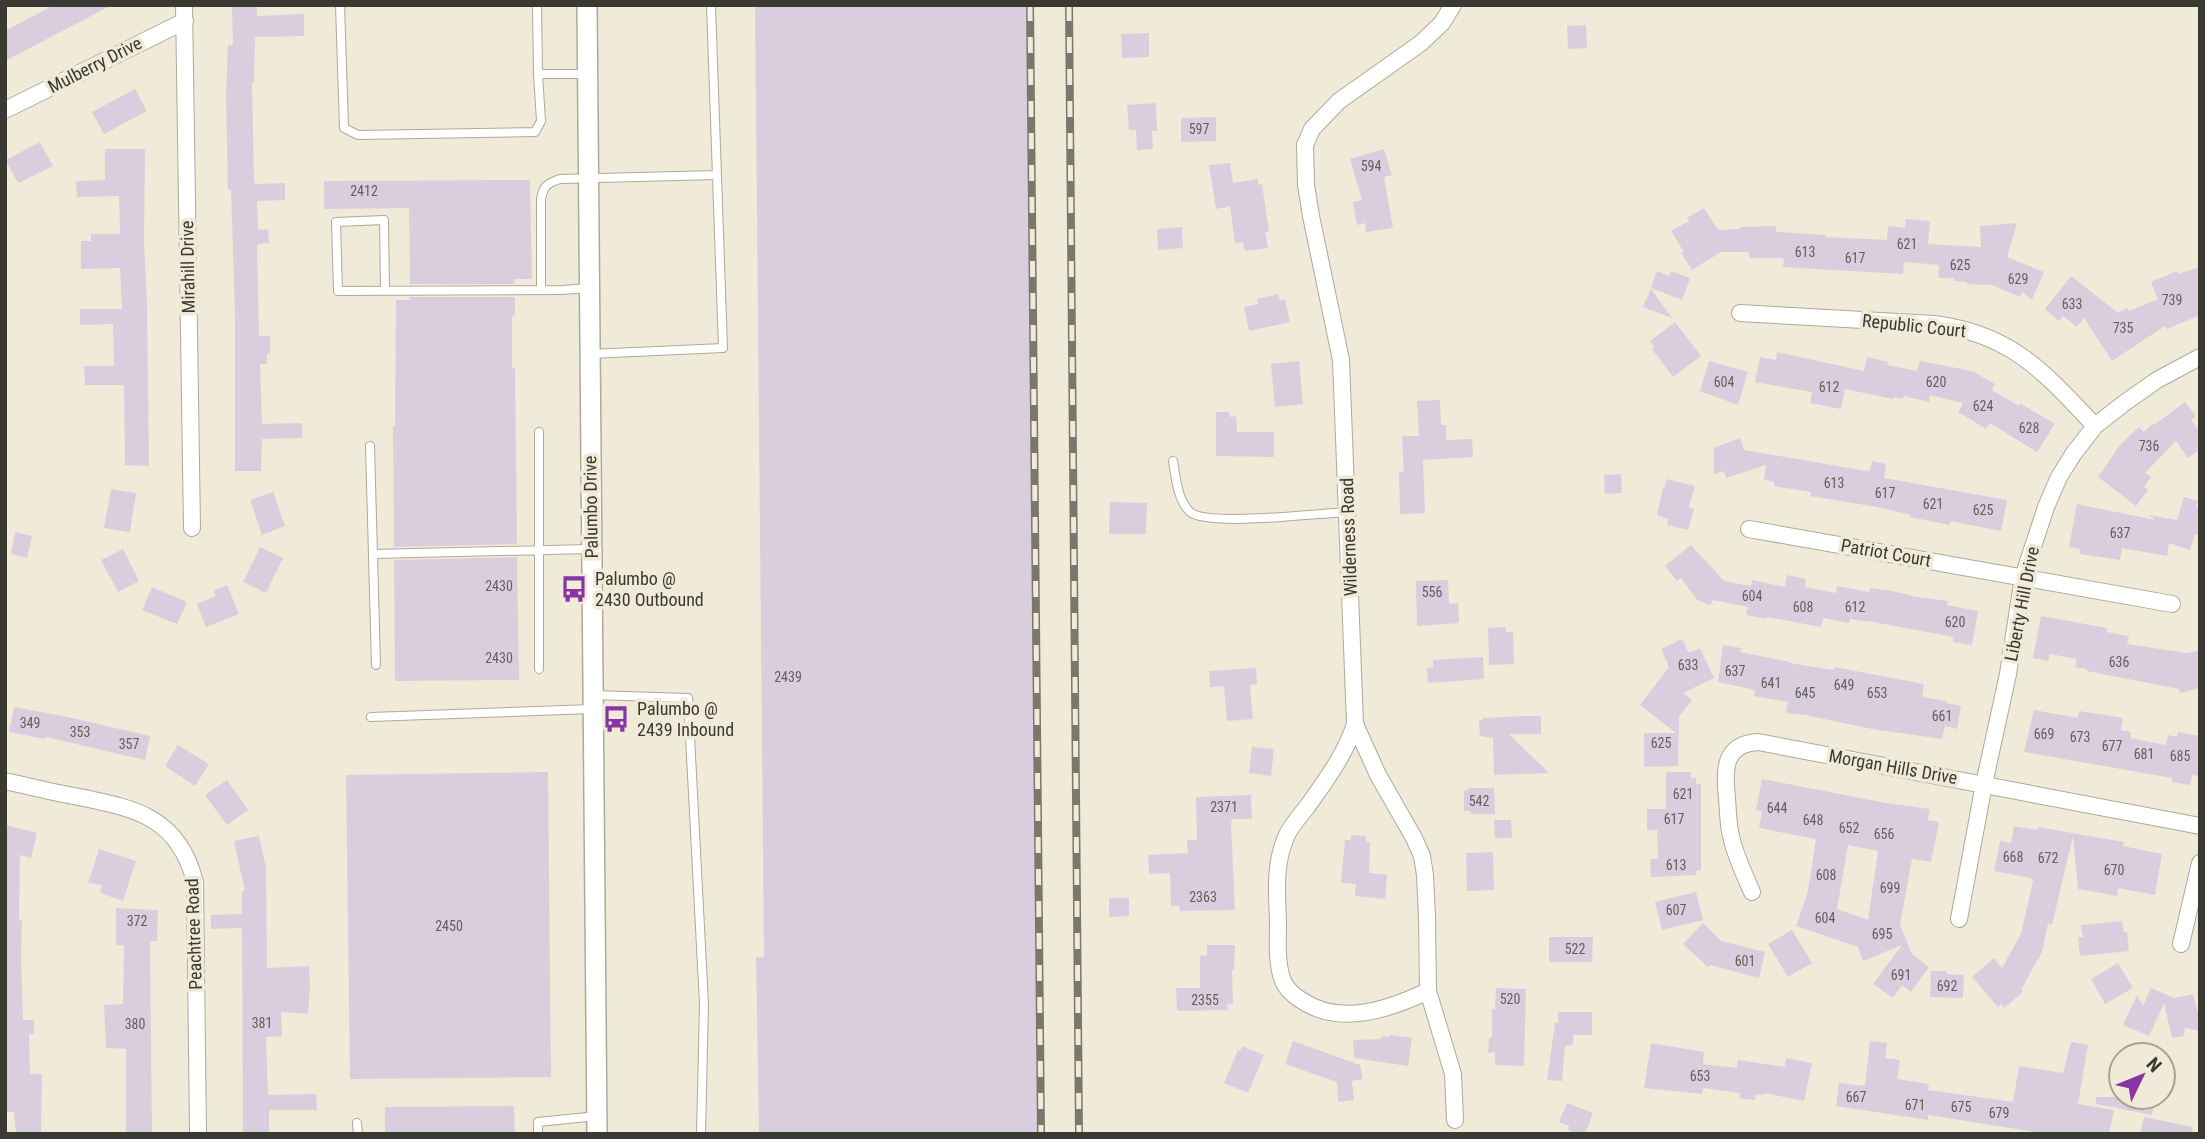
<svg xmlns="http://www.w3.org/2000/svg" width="2205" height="1139" font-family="'Roboto Condensed',sans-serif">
<rect width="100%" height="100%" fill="#efebd8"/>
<!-- building -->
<path fill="#dacede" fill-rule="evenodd" d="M54,5H112L5,61V31Z
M232,5H257V16L304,14V36L255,37L254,82H252L254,180L255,184L285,183V200L257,201L258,230L268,229L269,243L258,244L257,246L259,336H270V354H267V364H260L262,424L302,423V438L262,439L261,471H235V316L231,189L228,190L226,95L228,45H233Z
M755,5H1027L1038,1134H759L756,957H764Z
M1586,25L1587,48L1568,49L1567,26Z
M1149,33V57L1122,58L1121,34Z
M135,89L147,111L104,134L92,112Z
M1156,103L1157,131H1152L1153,149L1137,150L1136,130H1129L1127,105Z
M1216,117V141L1181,142V118Z
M40,142L53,166L18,183L6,160Z
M105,149H145L144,242L147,303L149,466L125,465L124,385H85L84,366H114L113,324L80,325V309H122L120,268L81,269V241H91V234H120L119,196L77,197L76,181L105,180Z
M1384,149L1392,175L1384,177L1393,228L1366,232L1365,223L1357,225L1353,202L1362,200L1350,159Z
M1230,163L1233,183L1258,179V185L1262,184L1269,231L1265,232L1268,248L1245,251L1243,242L1235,243L1230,206L1216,209L1209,165Z
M530,180L532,279H514L515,284H410L409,208L324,209V181Z
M1704,208L1718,230L1740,229V227L1776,226V232L1826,235V237L1887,240L1888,226L1905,228L1906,219L1930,221L1928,244L1981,247L1980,226L2017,223L2007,257L2044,272L2032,300L2022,292L2020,297L1992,285L1967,284V282L1954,281V278H1938L1939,265L1904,262L1903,274L1834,270L1783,267L1784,258H1749V252H1721L1692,270L1681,253L1684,252L1671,231L1689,221L1687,218Z
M1182,227L1183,248L1158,250L1157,229Z
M2200,267V315L2167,329L2165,326L2112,361L2084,318L2077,327L2063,316L2059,321L2045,309L2071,276L2118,313L2127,308L2129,311L2158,299L2151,282L2177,271L2178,274Z
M1657,271L1669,276L1671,271L1690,278L1682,300L1651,288Z
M1651,289L1672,318L1643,307Z
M1278,294L1280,300L1285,299L1290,322L1249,331L1244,307L1258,304L1257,299Z
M410,297H515V317L512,316V368H515L517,544L394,547L393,426H395L396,300H410Z
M1675,322L1701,356L1673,377L1652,349L1654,347L1650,341Z
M1777,352L1864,371L1867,357L1888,362L1887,365L1917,371L1920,361L1972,371L1995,384L1992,390L2019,406L2020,403L2055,424L2037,452L1990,423L1986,429L1958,412L1963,403L1930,395L1929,402L1904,396L1903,399L1894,397L1893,399L1845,389L1841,409L1810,403L1812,392L1755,382L1760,357L1776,360Z
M1299,361L1303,404L1275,407L1271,364Z
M1709,361L1748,372L1738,405L1700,391Z
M1440,400L1441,425H1446V440L1472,439L1473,457L1423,460L1425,513L1400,514L1399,472H1404L1402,436H1419L1417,401Z
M2185,402L2196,416L2191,420L2200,432V449L2188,458L2176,441L2145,473L2151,477L2144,487L2148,490L2136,506L2098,477L2120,445L2139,427L2144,432L2152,424L2154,425Z
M1216,412H1229L1230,417L1236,416L1237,432H1274V457L1216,456Z
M1740,438L1744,450L1867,471L1870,470L1872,461L1886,464L1884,478L2007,500L2001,531L1950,521V525L1910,517L1911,515L1877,507L1810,496L1811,492L1774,486V482L1764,480L1766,465L1726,478L1724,471L1714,474V448Z
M1621,474L1622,493L1605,494L1604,475Z
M1667,479L1695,486L1689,507L1694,509L1688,530L1667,525L1668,519L1657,515L1663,487H1665Z
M111,489L136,493L130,532L104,528Z
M273,492L285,526L262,535L250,500Z
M2184,497L2198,501L2196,508L2200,509V535L2195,534L2190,550L2169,543L2167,556L2122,548L2120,560L2080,554V549L2069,547L2077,504L2155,520L2149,515L2177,520Z
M1110,502L1147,503L1146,534H1109Z
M15,532L32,536L27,558L11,554Z
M1691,545L1724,581L1751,586L1752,580L1785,587L1787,575L1806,579L1805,587L1836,593L1837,586L1869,592L1870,588L1887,590L1910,595V596L1948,601L1947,605L1978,611L1972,645L1953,642L1954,637L1873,622L1850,619L1849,623L1823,618L1821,627L1767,617V619L1746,615L1748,607L1713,600L1710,605L1697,600L1681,578L1677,581L1665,566Z
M260,547L283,558L266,593L243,582Z
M123,549L139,581L118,592L101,560Z
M517,557L519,680L395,681L394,560Z
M1448,580L1449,604L1458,603L1459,623L1417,626L1416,581Z
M227,585L239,614L206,627L197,604L216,596L214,590Z
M152,587L187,602L177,624L142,610Z
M2041,616L2107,628V632L2129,636L2127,644L2187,653L2200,650V688L2180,693L2179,689L2087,671V669L2075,667L2077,659L2050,654L2048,661L2033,658Z
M1506,627V632H1513L1514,664L1489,665L1488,628Z
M1682,639L1689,653L1700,648L1714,678L1683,693L1692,700L1679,717L1678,766L1644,767V733H1676L1640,705L1669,667L1661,649Z
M1723,645L1741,648L1740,652L1790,662L1789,663L1834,670V667L1924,684L1922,697L1947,701L1946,703L1961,706L1957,729L1945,726L1942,739L1872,729L1805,715L1786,713L1788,702L1754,696L1755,690L1718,682Z
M1483,657L1484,679L1428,683L1427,668L1433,667V660Z
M1256,668L1257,684L1250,685L1253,719L1227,721L1224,686L1210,687L1209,671Z
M14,707L68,717L150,736L145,760L46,737L45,739L9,732Z
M2034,710L2078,718L2079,711L2123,718L2121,730L2131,732L2130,738L2166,745L2168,735L2177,737L2178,732L2200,736V776L2192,775L2190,785L2172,782V778L2024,752Z
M1522,716H1541V734H1509L1549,773L1494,775L1493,738L1480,736L1479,720H1483V718Z
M178,745L209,764L195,786L165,766Z
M1252,747L1274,749L1271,776L1249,773Z
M548,772L551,1077L350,1079L346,775Z
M1666,772H1691V778H1696V784H1701V870L1696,871V875L1651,877L1650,859H1658L1657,830H1647V809H1666Z
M1762,779L1886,803L1930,809L1928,820L1939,822L1931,862L1912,859L1900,925L1912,954L1929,967L1911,992L1902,985L1893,998L1873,984L1902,945L1863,961L1858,947L1796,926L1808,891L1816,839L1759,828L1762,811L1756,810ZM1848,845L1878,851L1868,920L1837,909Z
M227,780L248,810L227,825L205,795Z
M1468,788H1494L1495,814H1470L1471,811H1464V791L1468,790Z
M1251,795L1252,819H1232L1231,825L1235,910L1180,911L1179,906H1171L1170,873L1149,874L1148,855L1188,853L1187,840H1197L1196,797Z
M1494,820H1511L1512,838H1495Z
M5,825L37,833L31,858L20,855L19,920H22L21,954L23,1020H34V1034H29L30,1074H42L41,1134H16L14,1112H5Z
M2014,826L2037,830L2038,827L2124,842L2123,846L2162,854L2155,895L2118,888L2117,896L2078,889L2073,836L2052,925L2048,924L2042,952L2021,990L2023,992L2004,1008L2001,1004L1998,1007L1972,977L1994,958L2002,968L2021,934L2033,881L2031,878L1994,871L2000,841L2011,843Z
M1351,835L1366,836V841L1370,842L1369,873L1387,875L1385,899L1355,896L1356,884L1341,883L1345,840H1351Z
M259,836L266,868L267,968L309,966L310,986L308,1014L281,1012L282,1036L266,1037L268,1095L316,1094L317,1110H269V1134H243L242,930L241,928L211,929V915L242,914V891H245L234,841Z
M99,849L136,861L123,901L100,893L102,885L88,883Z
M1493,852L1494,890L1467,891L1466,853Z
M1696,892L1703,920L1662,930L1655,902Z
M1109,898H1129V916L1109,917Z
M116,908L158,910L157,941H150L152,1134H126V1049L106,1048L104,1005L123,1004L124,945H116Z
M2122,921L2124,932H2127L2129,951L2080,956L2078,937H2083L2081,925Z
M1703,923L1721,941L1765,952L1759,978L1710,965L1708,967L1683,944Z
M1792,930L1812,963L1788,977L1768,944Z
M1549,937H1593L1592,962H1549Z
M1207,945H1235L1234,970H1232L1233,1004L1227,1005L1228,1010L1177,1011L1176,988H1200V956L1207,955Z
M2118,963L2133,988L2105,1004L2091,979Z
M1931,971H1947V974L1964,975L1963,998L1930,997Z
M1496,988L1526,989L1524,1066L1495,1065V1052L1488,1053L1489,1038H1492V1009H1495Z
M2151,988L2174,998L2193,994L2200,1021V1031L2185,1028L2184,1036L2172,1038L2164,1003L2149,1036L2123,1025L2137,995L2143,1006Z
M1558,1012H1592V1035H1573V1045L1565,1046L1562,1081L1547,1080L1555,1023H1558Z
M1390,1035L1412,1038L1408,1066L1354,1058L1353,1040L1381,1039L1382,1036L1389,1037Z
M1293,1041L1360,1065L1363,1079L1352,1081L1354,1100L1338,1102L1337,1082L1285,1064Z
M1870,1041L1887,1043L1885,1058L1900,1060L1897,1079L1929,1084L1928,1090L2013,1102L2019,1066L2063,1073L2071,1042L2088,1045L2078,1104L2114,1110L2109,1134H2048L1928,1115V1120L1836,1106L1839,1083L1865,1086Z
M1651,1043L1704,1052L1703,1064L1737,1068L1738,1060L1785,1067L1786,1058L1812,1063L1804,1101L1764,1093L1763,1095L1756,1094L1755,1100L1739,1098L1740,1093L1703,1088L1702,1094L1644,1088Z
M1242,1046L1264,1055L1248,1093L1224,1083L1238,1050L1240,1051Z
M2096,1097H2155L2152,1115L2096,1104Z
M1567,1103L1593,1113L1585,1134H1577L1568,1130L1569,1126L1559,1122Z
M514,1106L515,1134H385V1107Z
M2144,1117L2193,1127L2192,1134H2140Z"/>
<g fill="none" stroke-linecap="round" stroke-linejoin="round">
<defs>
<path id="service" d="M340,5L344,128L358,135L535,132L541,121L538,74H587
M537,5L538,74
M541,289V199C543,187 547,183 560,179L717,175
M385,291L384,220L336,222L338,291L562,290L589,288
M590,354L723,348L711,5
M539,432V669
M370,446L376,665
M1173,461C1176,478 1177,499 1190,512C1208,527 1320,513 1348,512
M373,554L590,549
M593,695L688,698L704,1004L701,1134
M371,717L592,709
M357,1123L358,1134
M538,1134V1122L597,1116"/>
<path id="minor" d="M184,5L192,528
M1453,5L1442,23L1421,43L1339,101L1312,129L1305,145L1306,185L1311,216L1341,360L1355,724L1378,775L1414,838L1422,856L1425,875L1427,917L1428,991L1453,1074L1455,1120
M5,110L185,21
M1740,313L1934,324C2012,334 2044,372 2095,426
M1749,529L2172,604
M1355,724C1345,755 1326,780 1307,807C1300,816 1290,827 1286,837C1274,865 1277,893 1278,922C1278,941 1276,963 1283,981C1287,990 1293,995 1301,1000C1340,1027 1390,1009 1428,991
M5,781C28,786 51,792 74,796C133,808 178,815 195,882L198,1134
M1752,892C1744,874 1735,855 1731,836C1728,824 1728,811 1727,798C1724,771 1723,744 1758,742L2200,826
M1959,919L1984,784L2008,674L2023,577L2046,507L2059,477L2074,453L2095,426L2123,404L2157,380L2200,357
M2181,944L2200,863"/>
<path id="tertiary" d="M587,5L597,1134"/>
</defs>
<!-- service casing -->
<use href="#service" stroke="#aeaa98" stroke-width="10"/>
<!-- minor casing -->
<use href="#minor" stroke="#aeaa98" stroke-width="18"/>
<!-- tertiary casing -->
<use href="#tertiary" stroke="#aeaa98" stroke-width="22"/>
<!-- service -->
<use href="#service" stroke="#fff" stroke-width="8"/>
<!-- minor -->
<use href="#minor" stroke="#fff" stroke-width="16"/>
<!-- tertiary -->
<use href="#tertiary" stroke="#fff" stroke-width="19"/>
<defs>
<path id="rail" d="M1030,5L1041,1134
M1069,5L1079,1134"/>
</defs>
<!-- rail casing -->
<use href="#rail" stroke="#7a786c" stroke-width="8"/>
<!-- rail -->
<use href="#rail" stroke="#efebd8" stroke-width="5" stroke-dasharray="16" stroke-linecap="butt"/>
</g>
<!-- icons -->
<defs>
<symbol id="bus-bare" viewBox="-9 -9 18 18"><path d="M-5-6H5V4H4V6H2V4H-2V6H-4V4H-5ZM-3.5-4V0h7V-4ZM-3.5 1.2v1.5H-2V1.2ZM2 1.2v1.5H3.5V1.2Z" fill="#8934a3" stroke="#efebd8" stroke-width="2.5" paint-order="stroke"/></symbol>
</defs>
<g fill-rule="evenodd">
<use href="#bus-bare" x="555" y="570" width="38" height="38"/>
<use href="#bus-bare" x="597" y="700" width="38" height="38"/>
</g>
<g text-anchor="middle" stroke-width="7" stroke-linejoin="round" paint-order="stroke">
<!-- number labels -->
<g font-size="14" fill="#635f5d">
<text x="1199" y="134">597</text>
<text x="1371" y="171">594</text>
<text x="364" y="196">2412</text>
<text x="1907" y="249">621</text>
<text x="1805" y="257">613</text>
<text x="1855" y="263">617</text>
<text x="1960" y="270">625</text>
<text x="2018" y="284">629</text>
<text x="2172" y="305">739</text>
<text x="2072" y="309">633</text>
<text x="2123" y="333">735</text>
<text x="1724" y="387">604</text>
<text x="1936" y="387">620</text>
<text x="1829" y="392">612</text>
<text x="1983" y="411">624</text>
<text x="2029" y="433">628</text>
<text x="2149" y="451">736</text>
<text x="1834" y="488">613</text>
<text x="1885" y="498">617</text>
<text x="1933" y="509">621</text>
<text x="1983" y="515">625</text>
<text x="2120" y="538">637</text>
<text x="499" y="591">2430</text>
<text x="1432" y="597">556</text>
<text x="1752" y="601">604</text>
<text x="1803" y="612">608</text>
<text x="1855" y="612">612</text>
<text x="1955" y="627">620</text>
<text x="499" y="663">2430</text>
<text x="2119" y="667">636</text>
<text x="1688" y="670">633</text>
<text x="1735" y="676">637</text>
<text x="788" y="682">2439</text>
<text x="1771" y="688">641</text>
<text x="1844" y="690">649</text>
<text x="1805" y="698">645</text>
<text x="1877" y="698">653</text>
<text x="1942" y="721">661</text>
<text x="30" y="728">349</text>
<text x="80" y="737">353</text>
<text x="2044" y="739">669</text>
<text x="2080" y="742">673</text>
<text x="1661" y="748">625</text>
<text x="129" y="749">357</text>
<text x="2112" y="751">677</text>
<text x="2144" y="759">681</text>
<text x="2180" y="761">685</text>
<text x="1683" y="799">621</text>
<text x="1479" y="806">542</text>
<text x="1224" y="812">2371</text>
<text x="1777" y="813">644</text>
<text x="1674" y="824">617</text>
<text x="1813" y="825">648</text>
<text x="1849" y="833">652</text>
<text x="1884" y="839">656</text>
<text x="2013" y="862">668</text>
<text x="2048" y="863">672</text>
<text x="1676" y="870">613</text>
<text x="2114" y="875">670</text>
<text x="1826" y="880">608</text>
<text x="1890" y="893">699</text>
<text x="1203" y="902">2363</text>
<text x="1676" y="915">607</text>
<text x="1825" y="923">604</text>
<text x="137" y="926">372</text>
<text x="449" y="931">2450</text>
<text x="1882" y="939">695</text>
<text x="1575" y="954">522</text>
<text x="1745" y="966">601</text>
<text x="1901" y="980">691</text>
<text x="1947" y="991">692</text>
<text x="1510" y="1004">520</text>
<text x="1205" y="1005">2355</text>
<text x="262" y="1028">381</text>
<text x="135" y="1029">380</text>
<text x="1700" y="1081">653</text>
<text x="1856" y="1102">667</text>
<text x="1915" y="1110">671</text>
<text x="1961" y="1112">675</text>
<text x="1999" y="1118">679</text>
</g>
<!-- street labels -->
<g font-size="18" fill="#3b3a32" stroke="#efebd8">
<text transform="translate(95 65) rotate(-27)" y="6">Mulberry Drive</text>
<text transform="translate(188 267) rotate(-91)" y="6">Mirahill Drive</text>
<text transform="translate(1914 326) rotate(6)" y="6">Republic Court</text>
<text transform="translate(591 507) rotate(-91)" y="6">Palumbo Drive</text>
<text transform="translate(1349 537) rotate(-92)" y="6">Wilderness Road</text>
<text transform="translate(1886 553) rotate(10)" y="6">Patriot Court</text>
<text transform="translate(2022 604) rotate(-79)" y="6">Liberty Hill Drive</text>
<text transform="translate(1893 767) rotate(10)" y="6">Morgan Hills Drive</text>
<text transform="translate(194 934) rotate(-92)" y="6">Peachtree Road</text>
</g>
<!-- poi labels -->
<g font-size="18" fill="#3b3a32" stroke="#efebd8" text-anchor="start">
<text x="595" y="585">Palumbo @<tspan x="595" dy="21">2430 Outbound</tspan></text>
<text x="637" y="715">Palumbo @<tspan x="637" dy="21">2439 Inbound</tspan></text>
</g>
</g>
<!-- border -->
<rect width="2205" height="1139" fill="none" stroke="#3b3a32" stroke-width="14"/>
<!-- north arrow -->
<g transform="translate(2142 1076) rotate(47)"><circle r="33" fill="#efebd8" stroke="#a7a496" stroke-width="2"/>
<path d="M0-5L12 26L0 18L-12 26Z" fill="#8934a3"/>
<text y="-10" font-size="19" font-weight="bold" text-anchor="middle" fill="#3b3a32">N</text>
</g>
</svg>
